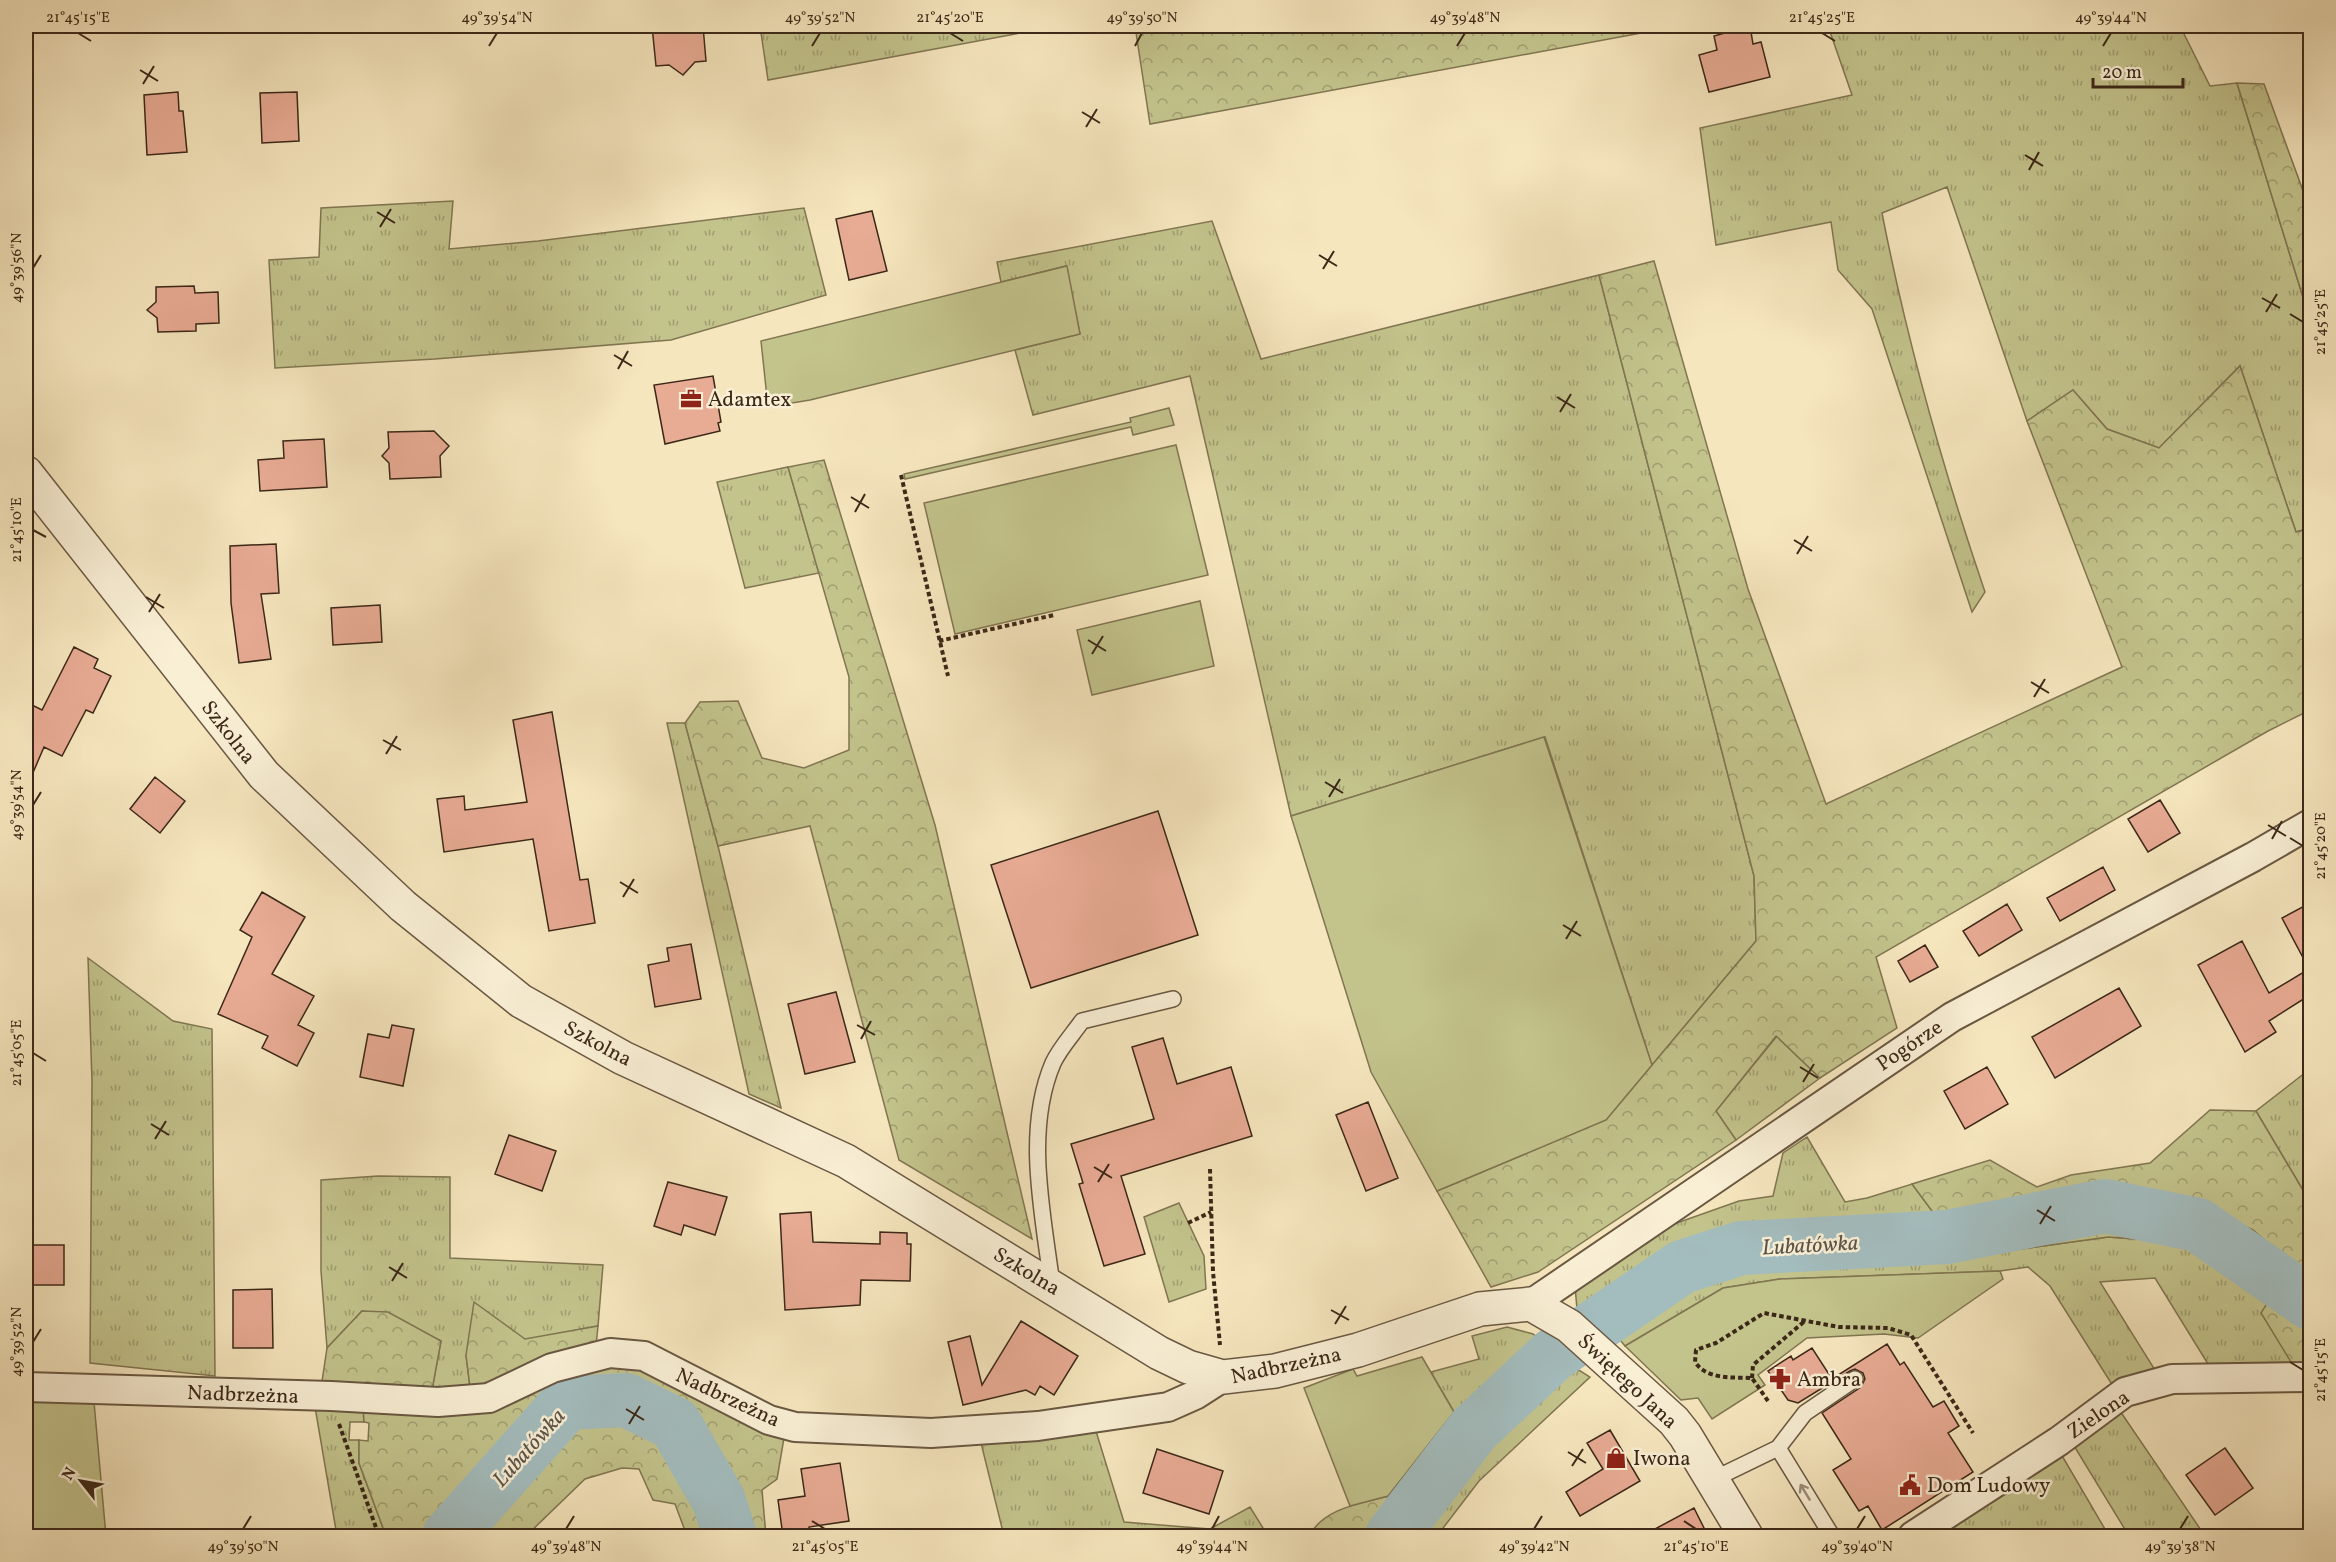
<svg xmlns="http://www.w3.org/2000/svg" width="2336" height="1562" font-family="Vollkorn,serif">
<defs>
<pattern id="grass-tufts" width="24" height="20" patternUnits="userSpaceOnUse" patternTransform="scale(1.5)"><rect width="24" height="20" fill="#c3c38c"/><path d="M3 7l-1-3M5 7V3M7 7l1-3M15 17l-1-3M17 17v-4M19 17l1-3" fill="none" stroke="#a09e71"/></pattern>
<pattern id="forest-crowns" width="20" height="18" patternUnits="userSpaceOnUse" patternTransform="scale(1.5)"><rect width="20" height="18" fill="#c3c38c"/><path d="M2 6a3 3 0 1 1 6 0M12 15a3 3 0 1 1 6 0" fill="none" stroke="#a09e71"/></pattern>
</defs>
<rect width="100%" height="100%" fill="#f6e6be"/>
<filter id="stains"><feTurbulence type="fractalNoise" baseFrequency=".00333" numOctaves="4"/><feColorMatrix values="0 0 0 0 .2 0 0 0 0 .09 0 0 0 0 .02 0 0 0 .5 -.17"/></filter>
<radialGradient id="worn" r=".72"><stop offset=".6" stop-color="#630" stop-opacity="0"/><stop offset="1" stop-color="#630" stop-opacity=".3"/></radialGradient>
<!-- grass -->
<path fill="url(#grass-tufts)" stroke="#807652" stroke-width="1.5" d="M760,26H1058L768,80Z
M1828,26H2180L2210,86L2237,83L2310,320V528L2296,532L2240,366L2159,448L2107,429L2073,390L2027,421L1947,187L1882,213C1907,341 1943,469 1985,592L1972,612L1872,309L1838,270L1831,222L1716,245L1700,128L1852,95Z
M453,201L449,249L538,241L804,208L826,295L671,340L435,359L275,368L269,260L319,257L321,208Z
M1212,221L1261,359L1599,275L1754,876L1756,941L1652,1065L1545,737L1291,816L1190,376L1033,415L1015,350L1080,334L1066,266L1001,282L997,262Z
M788,467L819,573L745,588L717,482Z
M667,723H685L718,846L781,1108L749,1094Z
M88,958L173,1021L212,1029L215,1376L90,1363L92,1082Z
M1777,1036L1820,1078L1736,1140L1716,1111Z
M2310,1069V1202L2256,1111Z
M1807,1137L1845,1202L1867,1198L1912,1184L1935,1215L2004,1211L1969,1225L1896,1230H1785L1738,1235L1694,1248L1661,1265L1585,1314L1577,1309L1575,1286L1657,1230L1739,1201L1773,1196L1783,1153Z
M378,1176L450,1177V1258L603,1265L598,1326L525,1340L466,1355L470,1387L432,1390L441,1341L362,1311L327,1348L321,1271V1180Z
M1179,1203L1204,1256L1206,1289L1169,1302L1144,1217Z
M2200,1208L2253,1230L2292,1264L2294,1367L2208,1364L2155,1278L2100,1282L2155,1370L2113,1386L2050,1286L2028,1267L2000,1271L1780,1279L1723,1288L1625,1346L1616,1335L1689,1281L1759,1258L1939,1254L2011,1237L2014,1250L2108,1237L2164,1241Z
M1507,1327L1533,1334L1545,1344L1479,1404L1387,1520L1388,1496L1454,1412L1431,1372L1479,1359L1472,1336Z
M1574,1367L1590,1377L1479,1481L1437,1536H1405L1481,1438L1544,1372Z
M363,1406L364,1422H350L349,1440H359V1463L386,1536H337L315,1407Z
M2118,1408L2205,1536H2129L2071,1441Z
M1095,1428L1124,1522L1210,1529L1250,1507L1268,1536H1004L981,1443Z
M2061,1454L2109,1536H1950L1946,1531L2006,1494L2045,1460Z"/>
<!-- forest -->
<path fill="url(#forest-crowns)" stroke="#807652" stroke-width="1.5" d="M1135,26H1679L1150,124Z
M2237,83L2264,84L2310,210V320Z
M1654,261L1748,589L1826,804L2122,667L2027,421L2073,390L2107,429L2159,448L2240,366L2296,532L2310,528V710L2268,731L1876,957L1897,1028L1820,1078L1776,1036L1716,1111L1736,1140L1538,1272L1491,1287L1437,1191L1606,1120L1756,941L1754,876L1599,275Z
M824,460L935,825L1032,1239L899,1160L810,826L718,846L685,723L700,702L738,701L762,758L804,768L849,750V677L788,467Z
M2210,1110L2256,1111L2310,1202L2304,1223L2310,1229V1368L2294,1367L2261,1313L2292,1264L2253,1230L2200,1208L2164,1241L2108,1237L2014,1250L2004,1211L1935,1215L1912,1184L1990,1160L2037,1187L2071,1175L2150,1163Z
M474,1302L525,1339L598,1326L596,1346L487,1388L470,1387L466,1355Z
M362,1311L388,1312L441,1341L432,1390L321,1388L327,1348Z
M606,1361L642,1364L727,1415L784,1438L777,1479L762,1490L766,1536H687L675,1504L653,1500L639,1469L622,1468L585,1479L526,1536H386L359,1463V1440L368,1441L369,1423L364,1422L363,1406L548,1382Z
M1388,1496L1387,1520L1369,1536H1309C1324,1508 1359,1504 1388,1496Z"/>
<!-- garden -->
<path fill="#c3c38c" stroke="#807652" stroke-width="1.5" d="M1067,266L1080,334L810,400L768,407L761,341Z
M1169,408L1174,425L1133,435L1131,427L905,479L904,474L1131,422L1130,418Z
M1176,445L1208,575L955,634L924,503Z
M1200,601L1214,666L1092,695L1077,630Z
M1544,737L1652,1065L1606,1120L1437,1191L1371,1072L1291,816Z
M2000,1271L2003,1279L1918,1338L1884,1334L1807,1338L1758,1375L1765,1385L1712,1419L1698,1398L1681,1400L1625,1346L1723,1288L1780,1279Z
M1422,1357L1454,1412L1388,1496L1350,1506L1304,1388L1353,1369L1357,1376Z
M26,1399L94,1402L106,1536H26Z"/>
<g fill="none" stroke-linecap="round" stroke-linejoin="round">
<!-- river -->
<path stroke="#a3bcbd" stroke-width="54" d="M449,1536L567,1403L626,1400L675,1424L719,1501L730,1536
M1392,1536L1474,1429L1553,1355L1682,1267L1741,1248L1947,1237L2105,1206L2198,1225L2310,1303"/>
</g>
<!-- building -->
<path fill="#e8ab94" stroke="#3c2818" stroke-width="1.5" d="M652,26H703L706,61L695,62L683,75L669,65L656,66Z
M1750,26L1753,44L1761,42L1770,77L1709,92L1699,55L1717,50L1714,36Z
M178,92L179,111H183L187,152L147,155L144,95Z
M297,92L299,141L262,143L260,93Z
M872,211L887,271L849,280L836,219Z
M194,286L195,293L218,292L219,323L196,324V331L158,332L157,318L147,310L156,302V287Z
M713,376L721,422L718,423L720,431L665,444L654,385Z
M434,431L449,446L440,456L441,477L390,479L389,463L382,456L389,448L388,432Z
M324,439L327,487L260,491L258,460L284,458L283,441Z
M276,544L279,593L261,594L271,659L239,663L231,603L230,546Z
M380,605L382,642L333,645L331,608Z
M74,647L98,659L94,668L111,676L93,713L86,710L62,756L44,747L26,789V702L42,710Z
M552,712L580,880L588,879L595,923L549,931L533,839L444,852L437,799L464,796L465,810L527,802L513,720Z
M155,777L185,801L160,833L130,809Z
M2160,800L2180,833L2148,852L2128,819Z
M1158,811L1198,935L1031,988L991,865Z
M2103,867L2115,890L2060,921L2047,898Z
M262,892L305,917L272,974L314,996L298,1025L314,1033L297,1066L262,1048L268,1036L218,1014L252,937L240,930Z
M2310,903V995L2269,1021L2276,1032L2245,1052L2198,965L2242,941L2269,993L2309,969L2282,918Z
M2007,904L2022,930L1979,956L1963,931Z
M691,944L701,999L655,1007L648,965L669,961L667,948Z
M1925,945L1938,967L1910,982L1898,961Z
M2119,988L2141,1026L2055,1078L2032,1037Z
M836,992L855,1062L805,1074L788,1004Z
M392,1025L414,1029L403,1086L360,1077L368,1034L389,1038Z
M1163,1038L1177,1084L1231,1067L1252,1136L1121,1176L1145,1254L1104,1266L1079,1184L1083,1183L1071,1144L1154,1119L1132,1047Z
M1987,1067L2008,1104L1965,1129L1944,1091Z
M1368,1102L1398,1178L1366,1191L1336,1115Z
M509,1135L556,1151L542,1191L495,1174Z
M668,1182L727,1197L715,1235L684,1225L681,1235L654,1226Z
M811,1212L813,1242L880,1244V1232L907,1233V1244H911L910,1281L861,1280L860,1305L785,1310L780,1214Z
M26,1245H64V1285H26Z
M272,1289L273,1348H233V1290Z
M1021,1321L1078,1356L1054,1395L1040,1386L1035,1395L1026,1390L963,1405L948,1342L970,1336L982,1385Z
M1887,1344L1900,1365L1904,1362L1933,1407L1944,1401L1959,1426L1948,1433L1973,1472L1882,1530L1868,1506L1859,1511L1833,1470L1851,1459L1822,1413L1861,1387L1865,1379L1863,1373L1855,1369L1850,1371L1798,1403L1788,1400L1768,1371L1791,1356L1793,1360L1812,1348L1832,1379Z
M1610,1430L1640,1481L1580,1516L1566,1492L1603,1469L1587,1443Z
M2225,1448L2253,1488L2215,1515L2186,1475Z
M1157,1449L1223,1471L1209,1514L1143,1493Z
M840,1463L849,1521L809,1527L811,1536H783L778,1500L805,1496L801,1469Z
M1694,1508L1708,1536H1642Z"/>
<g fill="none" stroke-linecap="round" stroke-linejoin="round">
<defs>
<path id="service" d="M1052,1285C1043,1214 1024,1131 1053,1063C1060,1048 1073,1034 1082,1021L1173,999
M1778,1448L1832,1536
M1712,1480L1778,1448L1805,1413L1855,1379"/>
<path id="minor" d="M1531,1304L1952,1017L2253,857L2310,824
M26,1387L331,1396L438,1402L489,1398L552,1368L610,1353L644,1356L769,1420L795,1427L931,1433L1038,1426L1168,1407L1195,1395L1223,1377
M1913,1536L2059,1441L2125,1392L2172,1379L2310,1377"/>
<path id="tertiary" d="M26,473L264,775L403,906L521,1001L623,1058L846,1161L1159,1353L1188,1367L1223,1377L1275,1371L1358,1350L1480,1309L1531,1304L1569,1326L1674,1421L1685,1435L1746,1536"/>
</defs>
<!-- service casing -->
<use href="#service" stroke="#6a5842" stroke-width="18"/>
<!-- minor casing -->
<use href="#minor" stroke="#6a5842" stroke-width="32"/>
<!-- tertiary casing -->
<use href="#tertiary" stroke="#6a5842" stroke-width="36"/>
<!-- path -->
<path stroke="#3c2818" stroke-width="4" stroke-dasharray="4.5 3" stroke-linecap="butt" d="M901,475L948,676
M939,641L1054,615
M1210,1169L1213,1272L1220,1345
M1188,1223L1211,1212
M1752,1378L1753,1365L1806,1320
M1768,1401L1752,1378C1732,1377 1707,1380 1695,1362L1696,1350L1716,1343L1764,1313L1839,1327L1888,1328L1911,1335L1973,1433
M339,1424L379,1536"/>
<!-- service -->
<use href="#service" stroke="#f9efd5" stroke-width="15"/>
<!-- minor -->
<use href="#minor" stroke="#f9efd5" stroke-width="28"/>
<!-- tertiary -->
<use href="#tertiary" stroke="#f9efd5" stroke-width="33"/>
</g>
<!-- one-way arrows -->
<defs><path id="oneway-shaft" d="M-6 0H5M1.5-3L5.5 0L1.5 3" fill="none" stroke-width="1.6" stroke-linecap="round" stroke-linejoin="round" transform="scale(1.5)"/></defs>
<use stroke="#9a8c76" href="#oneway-shaft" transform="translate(1805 1492) rotate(-121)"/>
<!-- ticks -->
<path fill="none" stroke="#3c2818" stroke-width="2" d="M78,33L91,41M950,33L963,41M1822,33L1835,41M489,46L497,33M812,46L820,33M1135,46L1142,33M1457,46L1465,33M2103,46L2111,33M140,70L158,81M143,84L154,66M1082,112L1100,123M1086,127L1097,109M2025,155L2043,166M2029,170L2039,152M377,212L395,223M380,227L391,209M1319,255L1337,266M33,268L41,255M1323,269L1334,251M2262,298L2280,308M2266,312L2277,294M2290,314L2303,322M614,355L632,366M618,369L628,351M1557,397L1575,408M1560,412L1571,394M851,497L869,508M855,512L865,494M33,530L46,537M1794,540L1812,551M1797,554L1808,536M146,597L164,608M149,612L160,594M1088,640L1106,651M1092,654L1103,636M2031,682L2049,693M2034,697L2045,679M383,740L401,750M386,754L397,736M1325,782L1343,793M1329,797L1340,779M33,805L41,792M2268,825L2286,836M2290,838L2303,846M2272,839L2282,821M620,882L638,893M623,897L634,879M1563,925L1581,936M1566,939L1577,921M857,1025L875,1035M861,1039L871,1021M33,1053L46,1061M1800,1067L1818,1078M1803,1082L1814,1064M151,1124L169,1135M155,1139L166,1121M1094,1167L1112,1178M1098,1182L1109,1164M2037,1210L2055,1221M2040,1224L2051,1206M389,1267L407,1278M392,1281L403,1263M1331,1310L1349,1320M1335,1324L1346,1306M33,1342L41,1329M2290,1362L2303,1370M626,1409L644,1420M629,1424L640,1406M1568,1452L1586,1463M1572,1466L1583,1449M812,1521L825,1529M1684,1521L1696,1529M243,1529L251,1516M566,1529L574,1516M1212,1529L1219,1516M1534,1529L1542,1516M1857,1529L1865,1516M2180,1529L2188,1516"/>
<!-- icons -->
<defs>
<symbol id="office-bare" viewBox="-9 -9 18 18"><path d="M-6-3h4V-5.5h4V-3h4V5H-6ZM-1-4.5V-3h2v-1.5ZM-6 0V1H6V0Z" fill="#8f2418" stroke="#f9efd5" stroke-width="2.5" paint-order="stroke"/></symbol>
<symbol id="pharmacy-bare" viewBox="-9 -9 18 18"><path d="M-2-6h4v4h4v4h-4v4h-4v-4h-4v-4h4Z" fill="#8f2418" stroke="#f9efd5" stroke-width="2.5" paint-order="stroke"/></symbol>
<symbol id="shop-bare" viewBox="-9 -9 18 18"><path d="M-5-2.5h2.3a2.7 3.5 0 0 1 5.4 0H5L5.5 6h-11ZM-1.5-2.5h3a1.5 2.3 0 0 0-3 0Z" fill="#8f2418" stroke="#f9efd5" stroke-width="2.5" paint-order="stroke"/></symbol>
<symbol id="civic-bare" viewBox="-9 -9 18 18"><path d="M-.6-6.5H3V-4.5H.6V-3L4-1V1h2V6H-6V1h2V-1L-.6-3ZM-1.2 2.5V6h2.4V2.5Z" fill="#8f2418" stroke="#f9efd5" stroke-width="2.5" paint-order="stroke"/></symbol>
</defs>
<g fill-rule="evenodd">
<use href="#office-bare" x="676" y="384" width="30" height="30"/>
<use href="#pharmacy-bare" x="1765" y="1364" width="30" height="30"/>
<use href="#shop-bare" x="1601" y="1443" width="30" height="30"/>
<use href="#civic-bare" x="1895" y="1470" width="30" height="30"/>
</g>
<g text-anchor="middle" stroke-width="5" stroke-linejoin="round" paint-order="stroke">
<!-- poi labels -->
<g font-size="21" fill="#3c2818" stroke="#f9efd5" text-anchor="start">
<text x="708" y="406">Adamtex</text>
<text x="1797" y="1386">Ambra</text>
<text x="1633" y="1465">Iwona</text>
<text x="1927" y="1492">Dom Ludowy</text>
</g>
<!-- street labels -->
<g font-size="21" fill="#3c2818" stroke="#f9efd5">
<text transform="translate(229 732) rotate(52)" y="7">Szkolna</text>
<text transform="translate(598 1043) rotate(28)" y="7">Szkolna</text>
<text transform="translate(1909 1045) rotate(-34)" y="7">Pogórze</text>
<text transform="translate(1027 1271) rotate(31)" y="7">Szkolna</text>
<text transform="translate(1286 1365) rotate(-12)" y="7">Nadbrzeżna</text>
<text transform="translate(1628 1381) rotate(43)" y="7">Świętego Jana</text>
<text transform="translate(243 1394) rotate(2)" y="7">Nadbrzeżna</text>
<text transform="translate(728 1397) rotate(25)" y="7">Nadbrzeżna</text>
<text transform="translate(2098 1414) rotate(-34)" y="7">Zielona</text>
</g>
<!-- water labels -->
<g font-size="22" font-style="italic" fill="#5b544a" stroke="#f9efd5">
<text transform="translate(1810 1244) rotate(-3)" y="8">Lubatówka</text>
<text transform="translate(528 1447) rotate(-48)" y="8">Lubatówka</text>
</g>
</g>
<!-- margin -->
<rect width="2336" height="1562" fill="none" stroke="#f6e6be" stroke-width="66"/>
<!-- north arrow -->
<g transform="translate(81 1481) rotate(301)" stroke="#f9efd5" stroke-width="4.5" paint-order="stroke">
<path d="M0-4.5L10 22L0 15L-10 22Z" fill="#3c2818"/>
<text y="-9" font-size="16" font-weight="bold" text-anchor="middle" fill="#3c2818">N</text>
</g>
<!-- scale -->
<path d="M2093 78v9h90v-9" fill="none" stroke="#3c2818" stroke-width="3"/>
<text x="2102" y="78" font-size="18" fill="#3c2818" stroke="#f9efd5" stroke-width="4.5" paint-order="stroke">20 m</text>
<rect x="33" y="33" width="2270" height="1496" fill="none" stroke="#3c2818" stroke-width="2"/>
<g font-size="15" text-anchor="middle" fill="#3c2818">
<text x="78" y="22">21°45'15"E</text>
<text x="497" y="22">49°39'54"N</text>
<text x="820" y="22">49°39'52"N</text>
<text x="950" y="22">21°45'20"E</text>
<text x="1142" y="22">49°39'50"N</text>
<text x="1465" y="22">49°39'48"N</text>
<text x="1822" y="22">21°45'25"E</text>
<text x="2111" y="22">49°39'44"N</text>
<text transform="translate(16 268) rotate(-90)" y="5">49°39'56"N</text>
<text transform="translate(2320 322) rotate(-90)" y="5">21°45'25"E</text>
<text transform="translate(16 530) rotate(-90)" y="5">21°45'10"E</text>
<text transform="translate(16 805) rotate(-90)" y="5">49°39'54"N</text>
<text transform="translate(2320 846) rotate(-90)" y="5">21°45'20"E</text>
<text transform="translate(16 1053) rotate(-90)" y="5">21°45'05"E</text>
<text transform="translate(16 1342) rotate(-90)" y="5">49°39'52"N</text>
<text transform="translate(2320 1370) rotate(-90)" y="5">21°45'15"E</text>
<text x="243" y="1551">49°39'50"N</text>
<text x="566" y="1551">49°39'48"N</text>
<text x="825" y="1551">21°45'05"E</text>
<text x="1212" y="1551">49°39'44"N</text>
<text x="1534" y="1551">49°39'42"N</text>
<text x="1696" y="1551">21°45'10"E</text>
<text x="1857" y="1551">49°39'40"N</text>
<text x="2180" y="1551">49°39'38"N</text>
</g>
<rect width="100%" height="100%" filter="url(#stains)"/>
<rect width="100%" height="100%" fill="url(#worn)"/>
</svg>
